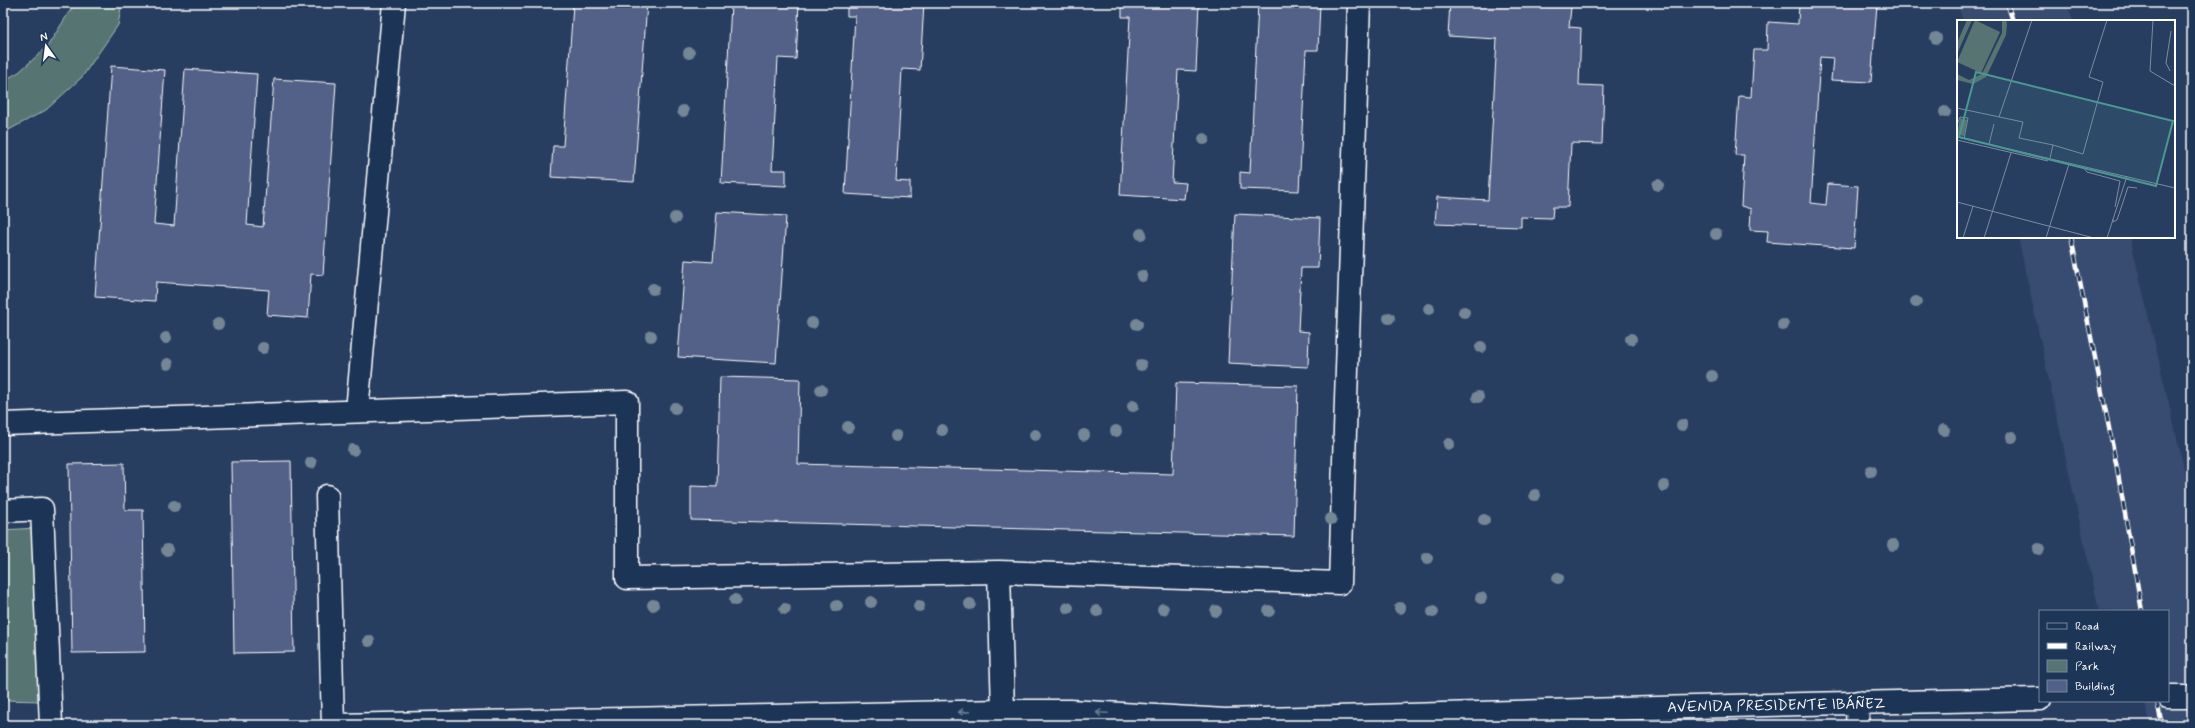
<svg xmlns="http://www.w3.org/2000/svg" width="2195" height="728" font-family="Mynerve,sans-serif">
<rect width="100%" height="100%" fill="#283e61"/>
<filter id="ink" filterUnits="userSpaceOnUse"><feTurbulence type="fractalNoise" baseFrequency=".025" numOctaves="2"/><feDisplacementMap in="SourceGraphic" scale="8" xChannelSelector="R" yChannelSelector="G"/><feConvolveMatrix kernelMatrix="1 2 1 2 8 2 1 2 1" color-interpolation-filters="sRGB"/></filter>
<g filter="url(#ink)">
<!-- built -->
<path fill="#394c6f" d="M1957,3H2067L2073,21H1963Z
M2018,237H2130L2192,503V725H2149L2145,701H2168V611H2099Z"/>
<!-- green -->
<path fill="#577472" stroke="#abbab8" d="M75,3H122L118,25L82,77L46,110L3,133V81L19,72L47,47Z
M36,528L42,701L3,700V530Z"/>
<!-- building -->
<path fill="#536087" stroke="#fff" d="M560,3H647L634,182L551,177L553,146H563L573,5Z
M722,3H799L796,59L778,58L772,170H786V186L721,183L731,5H722Z
M847,3H924L920,70L902,69L896,181L910,182V198L845,194L855,16H847Z
M1122,3H1199L1196,71L1178,70L1172,182L1186,183L1184,199L1120,195L1130,17H1122Z
M1258,3H1320L1318,50H1306L1299,191L1240,189V172L1250,173Z
M1450,3H1548V7H1571L1569,27L1581,28L1579,85L1604,86L1602,144L1571,143L1568,207H1553L1552,218L1521,217V227L1435,224L1437,197L1488,200L1497,39L1448,36Z
M1799,3L1877,4L1871,82L1831,80L1833,58L1820,57L1811,203L1826,205L1828,184L1858,186L1854,248L1767,242L1768,231L1750,230L1751,209L1741,206L1744,155H1735L1739,96L1751,97L1754,50H1767L1768,22L1798,24Z
M111,66L165,70L154,224L174,226L185,69L257,74L247,225L263,227L274,79L336,83L323,275L311,274L308,318L267,315L269,290L156,282L155,301L95,297Z
M717,212L786,216L776,363L678,357L685,260L713,262Z
M1235,214L1320,218L1318,268H1301L1298,331L1309,332L1308,367L1228,363Z
M720,377L800,379L798,464L1173,474L1176,383L1298,386L1294,536L691,520V486L717,487Z
M291,461L294,652L234,653L231,462Z
M124,463L125,510H143L145,652L72,653L69,464Z"/>
<g fill="none" stroke-linecap="round" stroke-linejoin="round">
<defs>
<path id="minor" d="M357,411L394,3
M3,424L627,402V578L999,572L1003,711
M327,496L333,725
M3,511L42,509L51,725
M999,572L1340,583L1359,3"/>
<path id="major" d="M2168,697H2192
M336,725L1003,711H1070L1225,720L1803,704L2040,699
M1857,725L1858,702"/>
</defs>
<!-- minor casing -->
<use href="#minor" stroke="#fff" stroke-width="25"/>
<!-- major casing -->
<use href="#major" stroke="#fff" stroke-width="25"/>
<!-- minor -->
<use href="#minor" stroke="#1d3557" stroke-width="22"/>
<!-- major -->
<use href="#major" stroke="#1d3557" stroke-width="22"/>
<defs>
<path id="rail" d="M2007,3L2013,21
M2071,237L2117,468L2142,611
M2157,701L2162,725"/>
</defs>
<!-- rail casing -->
<use href="#rail" stroke="#fff" stroke-width="4.5"/>
<!-- rail -->
<use href="#rail" stroke="#1d3557" stroke-width="3" stroke-dasharray="9" stroke-linecap="butt"/>
</g>
<!-- trees -->
<g fill="#748695">
<circle cx="1936" cy="38" r="6"/>
<circle cx="689" cy="53" r="6"/>
<circle cx="683" cy="111" r="6"/>
<circle cx="1945" cy="112" r="6"/>
<circle cx="1204" cy="139" r="6"/>
<circle cx="1658" cy="185" r="6"/>
<circle cx="675" cy="218" r="6"/>
<circle cx="1141" cy="234" r="6"/>
<circle cx="1716" cy="234" r="6"/>
<circle cx="1142" cy="276" r="6"/>
<circle cx="653" cy="289" r="6"/>
<circle cx="1916" cy="302" r="6"/>
<circle cx="1429" cy="309" r="6"/>
<circle cx="1464" cy="312" r="6"/>
<circle cx="1389" cy="318" r="6"/>
<circle cx="812" cy="323" r="6"/>
<circle cx="218" cy="324" r="6"/>
<circle cx="1137" cy="324" r="6"/>
<circle cx="1783" cy="325" r="6"/>
<circle cx="651" cy="336" r="6"/>
<circle cx="166" cy="338" r="6"/>
<circle cx="1631" cy="339" r="6"/>
<circle cx="1481" cy="347" r="6"/>
<circle cx="263" cy="348" r="6"/>
<circle cx="168" cy="364" r="6"/>
<circle cx="1141" cy="365" r="6"/>
<circle cx="1712" cy="376" r="6"/>
<circle cx="821" cy="390" r="6"/>
<circle cx="1478" cy="397" r="6"/>
<circle cx="1133" cy="406" r="6"/>
<circle cx="675" cy="408" r="6"/>
<circle cx="1682" cy="425" r="6"/>
<circle cx="848" cy="427" r="6"/>
<circle cx="942" cy="430" r="6"/>
<circle cx="1944" cy="430" r="6"/>
<circle cx="1116" cy="431" r="6"/>
<circle cx="1035" cy="435" r="6"/>
<circle cx="1084" cy="435" r="6"/>
<circle cx="896" cy="436" r="6"/>
<circle cx="2012" cy="437" r="6"/>
<circle cx="1449" cy="444" r="6"/>
<circle cx="353" cy="450" r="6"/>
<circle cx="311" cy="463" r="6"/>
<circle cx="1871" cy="471" r="6"/>
<circle cx="1664" cy="486" r="6"/>
<circle cx="1535" cy="495" r="6"/>
<circle cx="174" cy="506" r="6"/>
<circle cx="1331" cy="519" r="6"/>
<circle cx="1484" cy="520" r="6"/>
<circle cx="1893" cy="545" r="6"/>
<circle cx="2039" cy="549" r="6"/>
<circle cx="167" cy="550" r="6"/>
<circle cx="1427" cy="558" r="6"/>
<circle cx="1558" cy="578" r="6"/>
<circle cx="1481" cy="598" r="6"/>
<circle cx="735" cy="600" r="6"/>
<circle cx="871" cy="602" r="6"/>
<circle cx="970" cy="604" r="6"/>
<circle cx="653" cy="605" r="6"/>
<circle cx="837" cy="606" r="6"/>
<circle cx="919" cy="606" r="6"/>
<circle cx="1068" cy="608" r="6"/>
<circle cx="1400" cy="608" r="6"/>
<circle cx="785" cy="609" r="6"/>
<circle cx="1163" cy="609" r="6"/>
<circle cx="1097" cy="611" r="6"/>
<circle cx="1216" cy="611" r="6"/>
<circle cx="1269" cy="611" r="6"/>
<circle cx="1433" cy="612" r="6"/>
<circle cx="369" cy="641" r="6"/>
</g>
<!-- one-way arrows -->
<defs><path id="oneway-shaft" d="M-6 0H5M1.5-3L5.5 0L1.5 3" fill="none" stroke-width="1.6" stroke-linecap="round" stroke-linejoin="round"/></defs>
<g stroke="#6c7c92">
<use href="#oneway-shaft" transform="translate(964 712) rotate(179)"/>
<use href="#oneway-shaft" transform="translate(1102 713) rotate(-177)"/>
</g>
</g>
<g text-anchor="middle" stroke-width="3.5" stroke-linejoin="round" paint-order="stroke">
<!-- street labels -->
<g font-size="15" fill="#fff" stroke="#1d3557">
<text transform="translate(1776 705) rotate(-1)" y="5">AVENIDA PRESIDENTE IBÁÑEZ</text>
</g>
</g>
<!-- overview -->
<g transform="translate(1957 20)">
<rect width="218" height="218" fill="#283e61"/>
<path d="M10,0H15L0,34V23ZM18,0L43,12L24,53L0,42ZM45,0H49L50,4L49,15L29,57L16,64L0,60V54L12,60L25,54L45,13ZM3,98L10,100L7,116L0,114Z" fill="#577472"/>
<path fill="none" stroke="#7e8ba0" stroke-width="1" d="M196,0L193,51L218,66M213,51L209,43L214,11M0,88L66,102L62,118L96,125L93,138M42,97L75,0M0,105L3,97L11,98L7,119M0,117L218,168M0,120L91,141M32,124L37,104M96,125L126,134L146,62L132,57L150,0M126,147L130,152L163,161L158,187M0,182L137,218M156,199V202L160,200L171,167L180,168M6,218L16,186M27,218L54,133M89,218L112,144M150,218L170,156"/>
<path fill="#4b9892" fill-opacity="0.15" stroke="#4b9892" stroke-width="2" d="M19,52L216,101L199,166L2,117Z"/>
<rect width="218" height="218" fill="none" stroke="#fff" stroke-width="2"/>
</g>
<!-- margin -->
<rect width="2195" height="728" fill="none" stroke="#1d3557" stroke-width="16"/>
<rect x="8" y="8" width="2179" height="712" fill="none" stroke="#fff" stroke-width="1.5" filter="url(#ink)"/>
<!-- legend -->
<rect x="2039" y="610" width="130" height="92" fill="#1d3557" stroke="#77869a"/>
<rect x="2047" y="623" width="20" height="6" fill="#1d3557" stroke="#77869a"/>
<text x="2075" y="630" font-size="12" fill="#ffffff">Road</text>
<rect x="2047" y="643" width="20" height="6" fill="#ffffff" stroke="#77869a"/>
<text x="2075" y="650" font-size="12" fill="#ffffff">Railway</text>
<rect x="2047" y="660" width="20" height="12" fill="#577472" stroke="#77869a"/>
<text x="2075" y="670" font-size="12" fill="#ffffff">Park</text>
<rect x="2047" y="680" width="20" height="12" fill="#536087" stroke="#77869a"/>
<text x="2075" y="690" font-size="12" fill="#ffffff">Building</text>
<!-- north arrow -->
<g transform="translate(46 46) rotate(346)" stroke="#1d3557" stroke-width="3" paint-order="stroke">
<path d="M0-3L7 15L0 10L-7 15Z" fill="#ffffff"/>
<text y="-6" font-size="11" font-weight="bold" text-anchor="middle" fill="#ffffff">N</text>
</g>
</svg>
